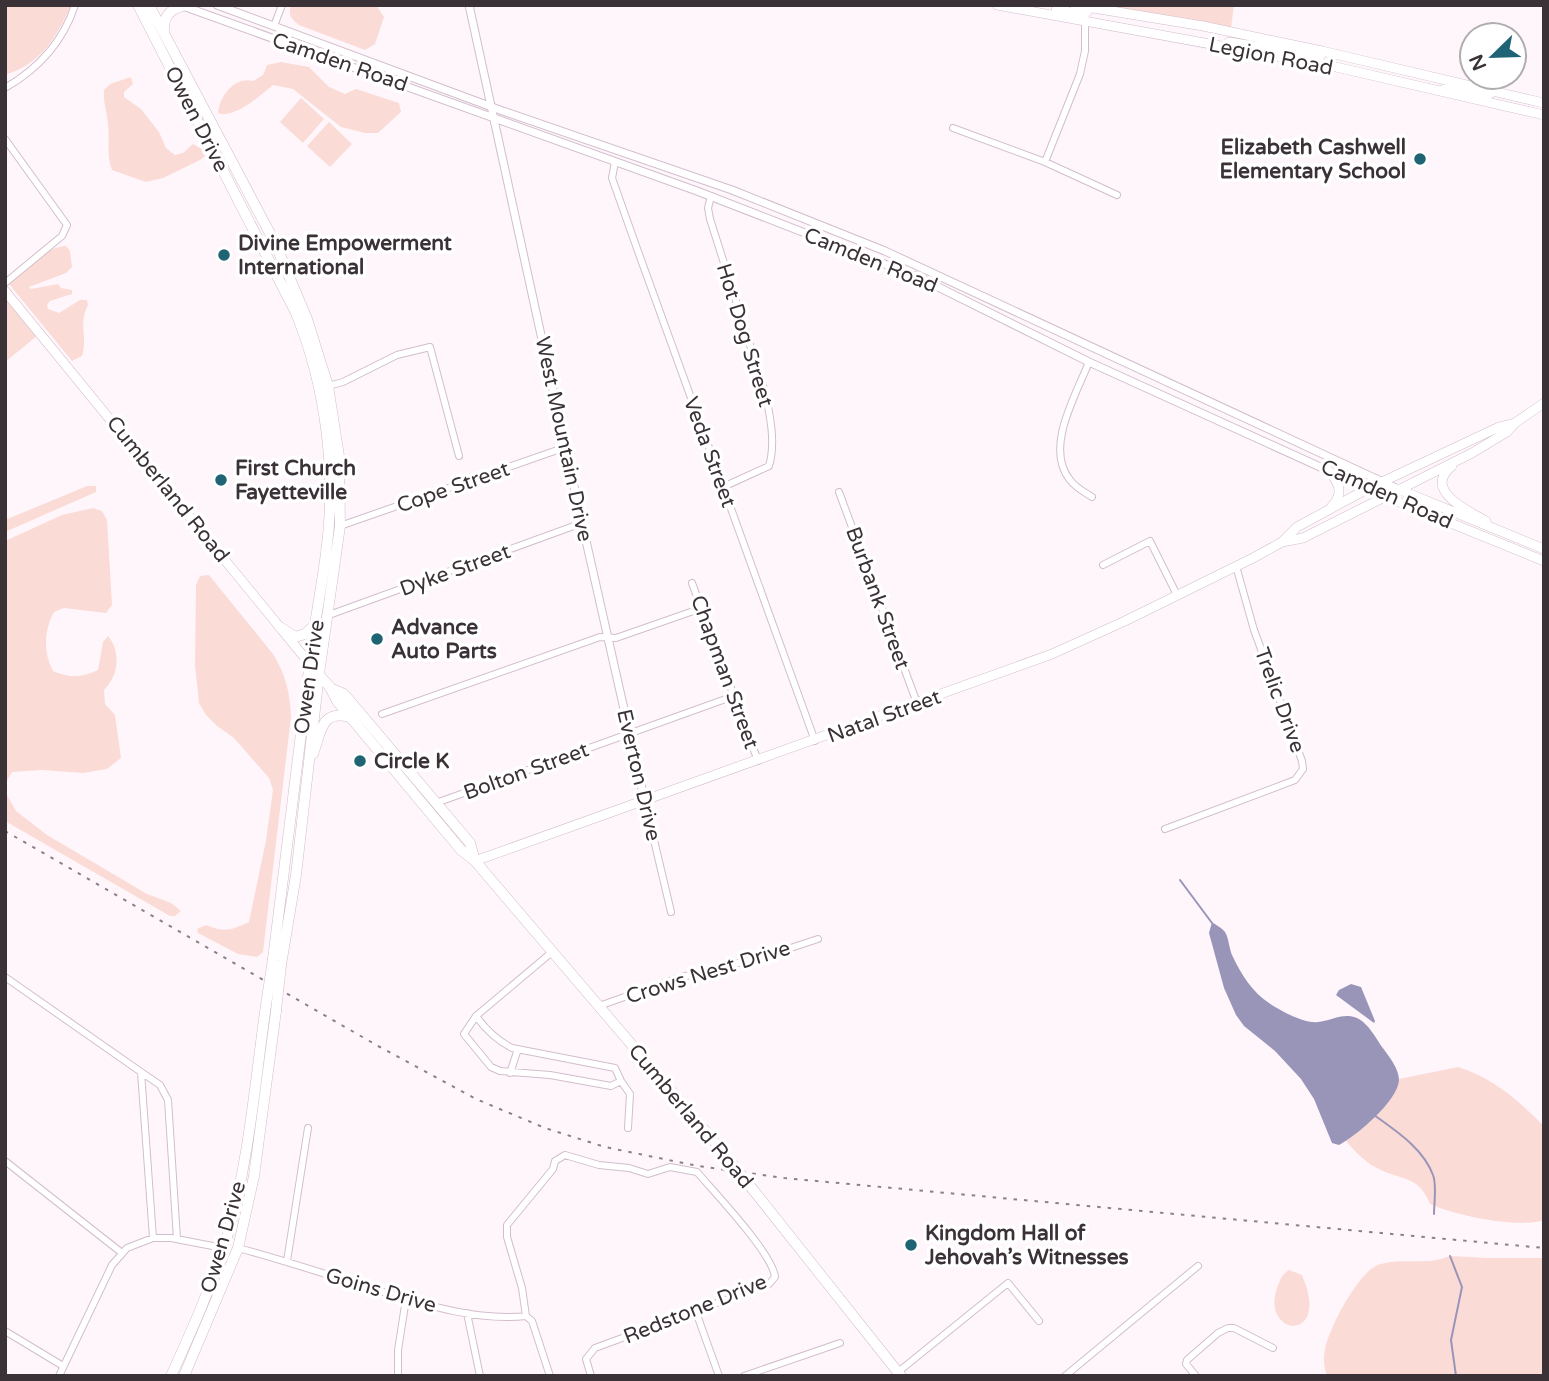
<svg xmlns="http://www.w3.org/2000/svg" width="1549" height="1381" font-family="'Varela Round',sans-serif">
<rect width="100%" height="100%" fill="#fff6fc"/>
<!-- green -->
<path fill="#fbdbd6" d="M5,5H71C56,38 42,63 5,75Z
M291,5H376L384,17L375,44L365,50L299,25C291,19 288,15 291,5Z
M1093,5H1234L1231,28Z
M281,62L309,67L329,87L345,94L356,89L399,103L401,112L378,133H365L341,127L293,89L273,85C261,95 233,120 218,113C220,95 235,76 253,81L263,75L267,65Z
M131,77L133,84L124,92V97L141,109L159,132L166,148L175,155L183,153L193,144L203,150L205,156L200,160L163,178L146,182L112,170C106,155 110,140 108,124C107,112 103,102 104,90L110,84Z
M301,98L324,119L303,143L280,122Z
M329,122L352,144L330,167L307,146Z
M66,246L70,251L72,267L66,273L29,287L31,289L58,284L61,288L72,290V294L50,301L47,305L48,309L59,313L80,300H87L88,305C78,325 88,337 82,356L72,361L9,284C25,270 44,247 66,246Z
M5,299L37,336L5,362Z
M87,486H96V492L5,532V520Z
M93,508L102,511L107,520L112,605L106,613L64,608L54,612C44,631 43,652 53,671C69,678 81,678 98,670L103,642L108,636C121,652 119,675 104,690L105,704L115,715L121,758L107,769L83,773L42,770L12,772L5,784V541L62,515Z
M209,575L273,654C286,675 290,693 291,717L263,952L257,957L238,954L198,933L197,929L206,925C224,933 232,930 249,922L266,840L273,790L269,778L234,738L217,726L206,715L199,703L195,665L196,585L200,576Z
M5,792L16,811L47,835L147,894L171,903L181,911L175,916H170L5,821Z
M1458,1067C1492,1077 1519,1101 1544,1126V1220C1519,1229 1454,1215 1430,1204C1419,1176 1404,1181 1381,1170C1367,1164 1356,1153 1346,1141C1367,1123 1392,1106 1399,1079Z
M1450,1256L1487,1258H1544V1376H1327C1324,1367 1323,1359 1325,1349C1329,1328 1359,1270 1380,1264C1397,1260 1412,1262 1429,1261C1436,1261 1443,1258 1450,1256Z
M1289,1270L1302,1275C1332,1345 1260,1336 1277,1288C1280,1280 1282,1274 1289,1270Z"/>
<!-- water -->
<path fill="#9995b9" d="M1212,922C1216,925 1222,928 1225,932C1229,938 1229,950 1233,957C1241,974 1253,993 1269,1003C1280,1010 1304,1024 1318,1022C1332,1021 1344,1011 1359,1019C1369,1025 1376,1038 1382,1047C1389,1056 1399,1069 1399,1080C1398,1101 1356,1136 1339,1145L1332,1143L1314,1099L1301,1079L1275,1051L1244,1026L1236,1015L1224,988L1209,933Z
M1351,984L1361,987L1375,1021L1374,1023L1336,995L1339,990Z"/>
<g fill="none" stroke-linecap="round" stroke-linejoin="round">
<!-- stream -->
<path stroke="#9995b9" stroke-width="2" d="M1180,880L1212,923
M1374,1115C1396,1131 1423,1148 1433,1175C1437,1185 1434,1203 1434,1214
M1450,1256L1462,1287L1451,1340L1456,1376"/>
<defs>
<path id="minor" d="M274,26L282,5
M5,88C38,69 63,42 75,5
M953,128L1045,162L1117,195
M5,139L67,225L62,236L5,283
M615,162L612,178L635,243L815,741
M1045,162L1080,74L1085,51V21
M711,196L708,208L710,219L765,392C770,415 776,443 769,466L723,487
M1089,362C1076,395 1044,448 1070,480C1075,487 1084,492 1092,497
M328,386L343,382L397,355L430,347L459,456
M839,492L917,703
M340,526L566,447
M1103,565L1150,541L1177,595
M692,583L758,761
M329,615L582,523
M382,714L600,637L616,638L702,608
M645,802L671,912
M436,803L734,696
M1165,829L1295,780L1303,769L1302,761L1254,630L1236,566
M5,977L141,1072L153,1238
M599,1006L678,978L766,956L818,939
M476,1016C486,1030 496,1040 512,1048L615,1068L621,1081L611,1086L550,1075L500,1071L491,1067L464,1034L476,1016L552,952
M141,1072L160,1085L168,1100L177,1239
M510,1073L518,1049
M621,1081L630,1094L628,1128
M5,1161L122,1253
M238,1248C287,1261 334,1277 383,1292C429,1306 478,1321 526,1316
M287,1261L308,1128
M696,1312L719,1376
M467,1313L480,1376
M5,1331L63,1366
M898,1372L1008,1283L1039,1321
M59,1376L112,1265L127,1248L153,1238H171L223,1248
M398,1376V1350L406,1299
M550,1376L532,1321L526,1316L522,1288L507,1237V1225L553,1169L555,1161L565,1155L599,1165L629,1168L648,1174L670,1167L697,1172C714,1192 773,1254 775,1277L769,1284L595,1348L586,1359L591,1376
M744,1376L840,1343
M1065,1376L1198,1266
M1196,1376L1186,1364L1187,1360L1218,1333L1228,1328H1234L1273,1348"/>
<path id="tertiary" d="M180,5L697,191L918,277L1089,362L1384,496
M217,5L500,110L732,190L885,251L1398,489
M469,5L582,523L645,802"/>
<path id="secondary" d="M997,5L1336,67L1544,115
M1075,5L1203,26L1322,51L1544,103
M1056,10L1085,14L1090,8
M1229,42L1320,57L1322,52
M1442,90L1451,88L1487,95L1495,91
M5,291L309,663
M1452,466C1422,490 1468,511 1486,521
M1327,469C1338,481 1345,493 1332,506
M1398,489L1544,549
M1384,496L1544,561
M1282,542L1303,538L1472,453L1507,432L1514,424
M475,861L1052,654L1125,621L1253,558L1282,542L1297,527L1367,489L1499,427L1515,423L1544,403"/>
<path id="primary" d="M316,672L330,687L337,701L461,850L475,861L719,1147
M330,688L344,694L470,843L475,861
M754,1191L901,1376"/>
<path id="trunk" d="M138,5L296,313C326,387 337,473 326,553C321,592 313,630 309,669C297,766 285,863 273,959
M149,5L275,243L307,319L328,386L339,456L340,526L319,674L296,875L281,965
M164,33C163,18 168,10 183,6
M280,627L295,637L305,634L316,624
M313,754C321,732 321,709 350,717
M171,1376C192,1330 212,1285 227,1237C249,1162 255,1082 266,1005
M184,1376L238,1248L254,1176L276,1011"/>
</defs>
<!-- minor casing -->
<use href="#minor" stroke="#d2becb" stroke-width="8"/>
<!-- tertiary casing -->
<use href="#tertiary" stroke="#d2becb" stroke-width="9"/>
<!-- secondary casing -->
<use href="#secondary" stroke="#d2becb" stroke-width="10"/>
<!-- primary casing -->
<use href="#primary" stroke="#d2becb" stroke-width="11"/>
<!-- trunk casing -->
<use href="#trunk" stroke="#d2becb" stroke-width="11"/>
<!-- minor -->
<use href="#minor" stroke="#fff" stroke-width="6"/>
<!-- tertiary -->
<use href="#tertiary" stroke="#fff" stroke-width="7"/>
<!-- secondary -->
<use href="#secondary" stroke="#fff" stroke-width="9"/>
<!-- primary -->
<use href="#primary" stroke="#fff" stroke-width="10"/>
<!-- trunk -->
<use href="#trunk" stroke="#fff" stroke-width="10"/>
<!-- rail -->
<path stroke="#898186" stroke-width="2" stroke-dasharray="3.5 7" stroke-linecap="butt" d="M5,831L378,1046L476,1099L545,1128L605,1147L698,1166L784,1178L1544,1248"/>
<defs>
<path id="primary-bridge" d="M719,1147L754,1191"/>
<path id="trunk-bridge" d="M266,1005L273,959
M276,1011L281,965"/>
</defs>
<!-- primary-bridge casing -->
<use href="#primary-bridge" stroke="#d2becb" stroke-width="11" stroke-linecap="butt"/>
<!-- trunk-bridge casing -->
<use href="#trunk-bridge" stroke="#d2becb" stroke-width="11" stroke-linecap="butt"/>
<!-- primary-bridge -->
<use href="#primary-bridge" stroke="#fff" stroke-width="10"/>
<!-- trunk-bridge -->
<use href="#trunk-bridge" stroke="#fff" stroke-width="10"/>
</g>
<!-- markers -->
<g fill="#1e6474" stroke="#fff" stroke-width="2.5">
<circle cx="1420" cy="159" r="7"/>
<circle cx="224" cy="255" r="7"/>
<circle cx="221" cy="480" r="7"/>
<circle cx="377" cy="639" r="7"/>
<circle cx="360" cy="761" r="7"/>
<circle cx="911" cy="1245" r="7"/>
</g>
<g text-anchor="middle" stroke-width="7" stroke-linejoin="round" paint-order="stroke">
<!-- street labels -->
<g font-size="21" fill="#3a3237" stroke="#fff">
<text transform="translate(1271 56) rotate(11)" y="7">Legion Road</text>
<text transform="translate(340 62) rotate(19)" y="7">Camden Road</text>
<text transform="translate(197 119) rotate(63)" y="7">Owen Drive</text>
<text transform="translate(871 260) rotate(22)" y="7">Camden Road</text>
<text transform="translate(745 335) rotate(73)" y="7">Hot Dog Street</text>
<text transform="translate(564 439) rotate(78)" y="7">West Mountain Drive</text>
<text transform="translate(710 452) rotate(70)" y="7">Veda Street</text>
<text transform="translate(453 487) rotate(-19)" y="7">Cope Street</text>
<text transform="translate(168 489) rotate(51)" y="7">Cumberland Road</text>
<text transform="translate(1387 494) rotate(24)" y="7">Camden Road</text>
<text transform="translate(455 570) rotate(-20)" y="7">Dyke Street</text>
<text transform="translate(878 598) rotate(70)" y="7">Burbank Street</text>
<text transform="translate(725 672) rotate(70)" y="7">Chapman Street</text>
<text transform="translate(309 677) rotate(-82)" y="7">Owen Drive</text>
<text transform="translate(1280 700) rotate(70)" y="7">Trelic Drive</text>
<text transform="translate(884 716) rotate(-20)" y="7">Natal Street</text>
<text transform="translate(526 771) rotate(-20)" y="7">Bolton Street</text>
<text transform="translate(639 775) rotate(77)" y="7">Everton Drive</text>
<text transform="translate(708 972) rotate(-17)" y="7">Crows Nest Drive</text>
<text transform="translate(691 1116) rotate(50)" y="7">Cumberland Road</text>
<text transform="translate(223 1237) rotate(-74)" y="7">Owen Drive</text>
<text transform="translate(381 1290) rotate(16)" y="7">Goins Drive</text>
<text transform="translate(695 1309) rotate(-22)" y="7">Redstone Drive</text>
</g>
<!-- poi labels -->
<g font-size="21" font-weight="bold" fill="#3a3237" stroke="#fff" text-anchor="start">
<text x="1406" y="154" text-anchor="end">Elizabeth Cashwell<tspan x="1406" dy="24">Elementary School</tspan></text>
<text x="238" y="250">Divine Empowerment<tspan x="238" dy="24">International</tspan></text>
<text x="235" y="475">First Church<tspan x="235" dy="24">Fayetteville</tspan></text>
<text x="391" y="634">Advance<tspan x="391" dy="24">Auto Parts</tspan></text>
<text x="374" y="768">Circle K</text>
<text x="925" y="1240">Kingdom Hall of<tspan x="925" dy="24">Jehovah’s Witnesses</tspan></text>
</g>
</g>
<!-- border -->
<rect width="1549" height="1381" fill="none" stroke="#3a3237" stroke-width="14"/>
<!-- north arrow -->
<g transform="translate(1493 56) rotate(247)"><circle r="33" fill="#ffffff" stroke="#b0adaf" stroke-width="2"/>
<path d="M0-5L12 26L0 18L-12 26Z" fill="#1e6474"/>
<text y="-10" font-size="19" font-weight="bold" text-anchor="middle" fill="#3a3237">N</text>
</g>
</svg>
